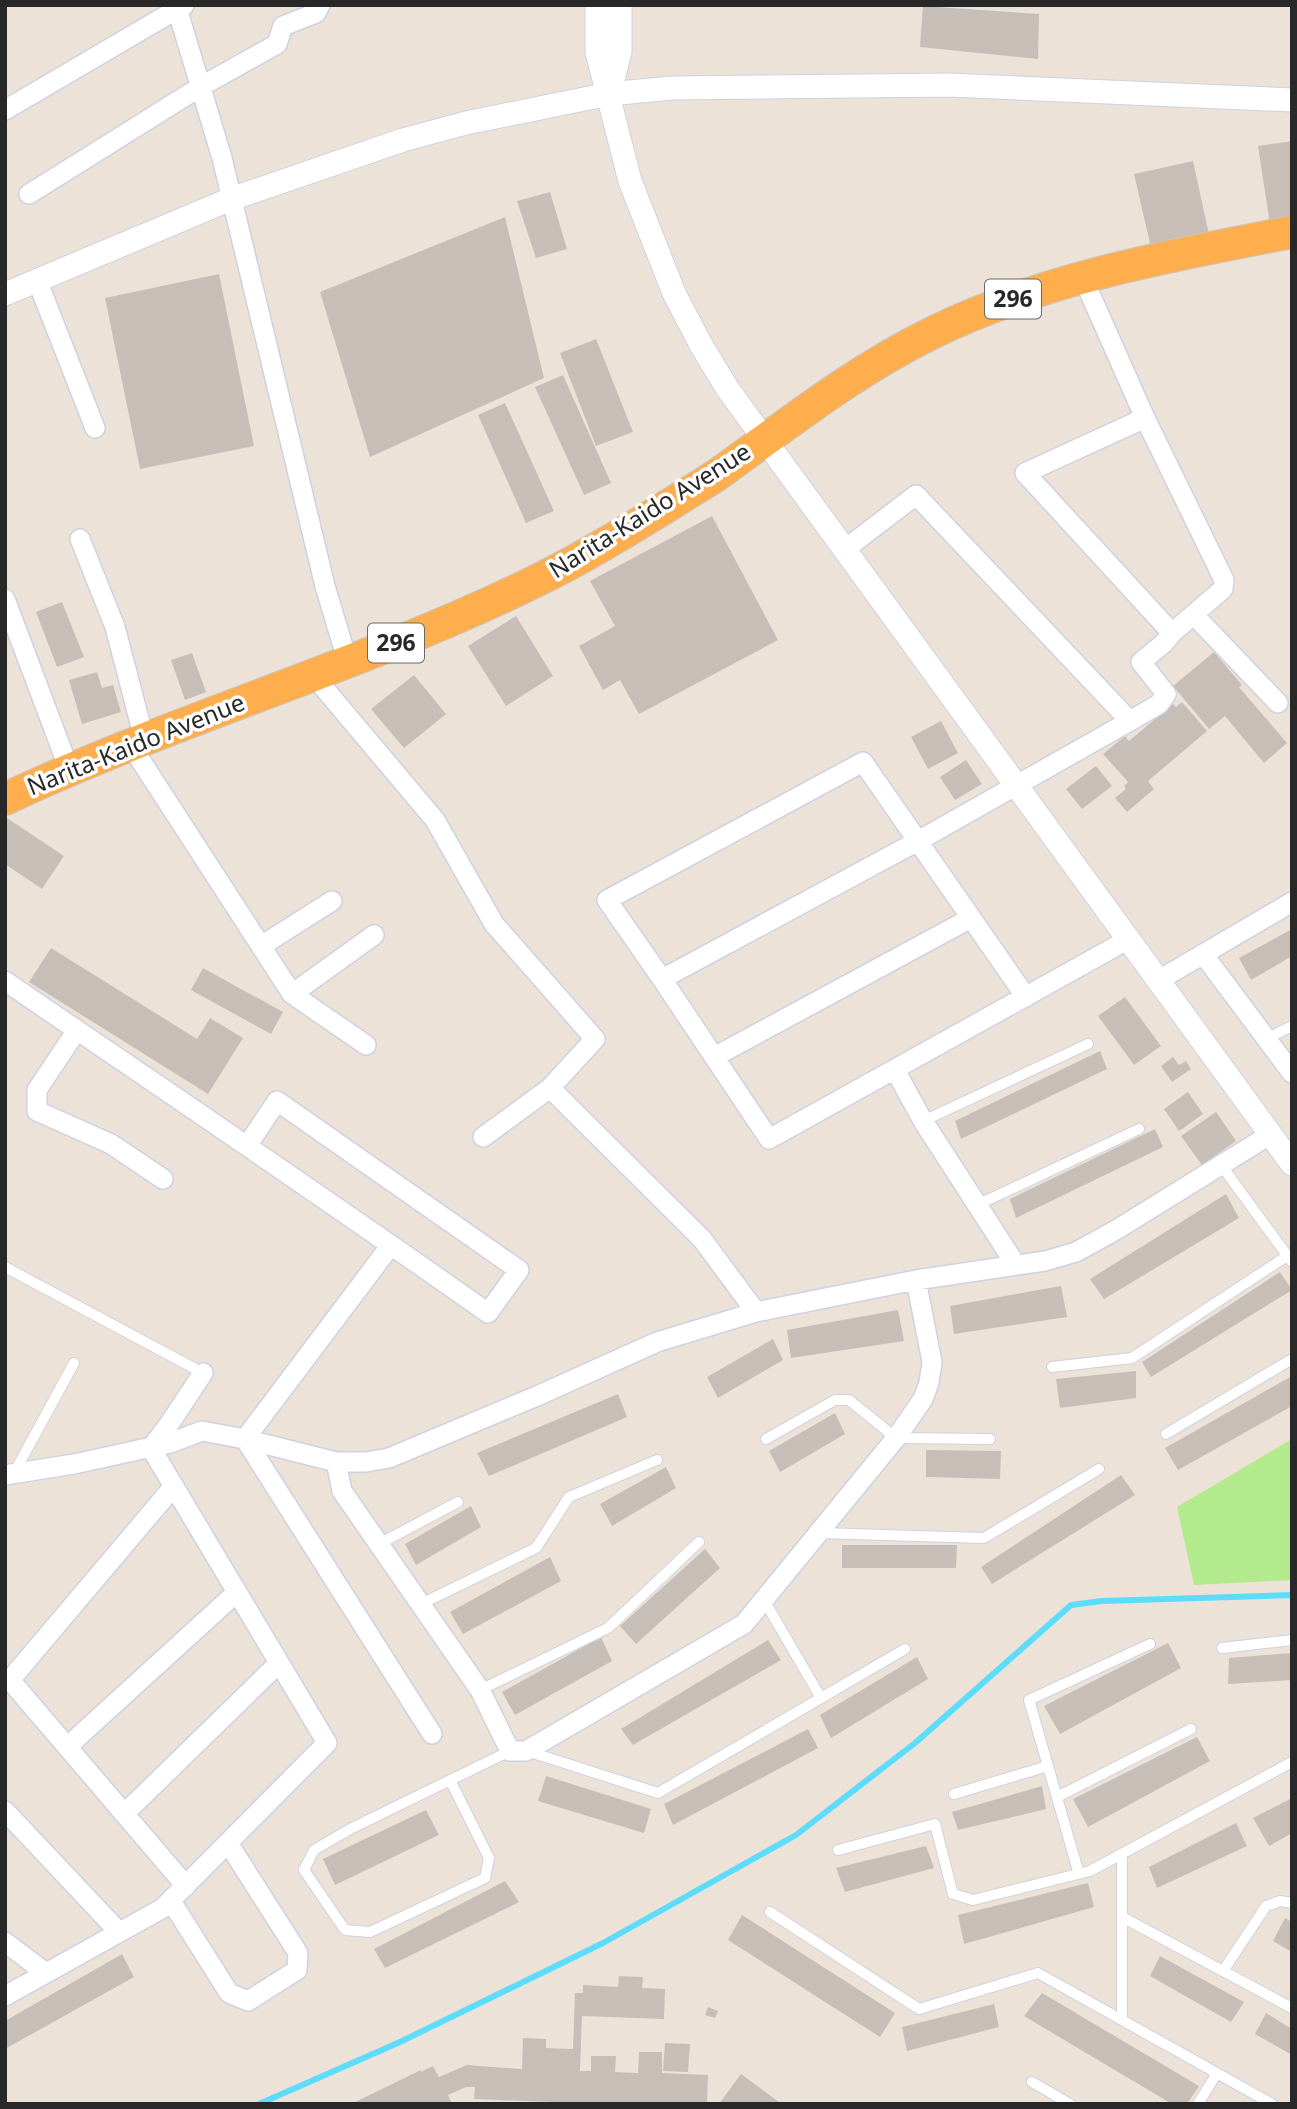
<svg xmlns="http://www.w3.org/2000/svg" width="1297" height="2109" font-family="'Noto Sans',sans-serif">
<rect width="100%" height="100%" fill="#ede2d7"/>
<!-- green -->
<path fill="#b2ea8d" d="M1292,1439V1580L1194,1585L1177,1507Z"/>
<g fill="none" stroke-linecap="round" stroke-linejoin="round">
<!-- stream -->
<path stroke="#5ddcfc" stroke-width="6" d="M259,2104L400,2042L603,1943L796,1835L915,1743L1071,1605L1102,1601L1292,1595"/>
</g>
<!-- building -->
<path fill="#c7bfb7" d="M923,6L1039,14L1038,59L920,47Z
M1292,141V220L1270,224L1258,146Z
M1193,161L1210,239L1152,252L1134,174Z
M550,192L567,249L536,258L517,201Z
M505,217L544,378L370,457L320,292Z
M219,274L254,446L140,469L105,298Z
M596,339L633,432L596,446L560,353Z
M563,375L611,483L584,495L535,387Z
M505,403L554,511L526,523L478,415Z
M712,516L778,640L639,714L620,680L603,690L579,646L615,626L590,581Z
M62,602L84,657L57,667L36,612Z
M516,616L553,676L506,706L468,646Z
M1214,652L1242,685L1239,687L1287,743L1264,763L1225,716L1209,729L1173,686Z
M192,653L206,692L185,700L171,660Z
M97,672L102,688L113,685L121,712L82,724L69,680Z
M414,675L446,714L404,748L371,709Z
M1182,702L1207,731L1148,781L1154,789L1127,812L1115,798L1126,789L1124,786L1128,782L1103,754L1125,736L1129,741L1173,704L1176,707Z
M941,721L958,753L928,769L911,737Z
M966,760L982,784L955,800L940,777Z
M1096,766L1112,786L1082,809L1066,789Z
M7,818L64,856L42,889L5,864V820Z
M1292,929V956L1251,980L1239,958Z
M51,948L197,1039L210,1018L243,1038L208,1094L29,982Z
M203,968L283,1012L271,1034L191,990Z
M1125,997L1161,1046L1134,1065L1098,1016Z
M1100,1051L1107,1069L961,1139L955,1121Z
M1173,1057L1179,1065L1186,1061L1191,1069L1172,1082L1161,1066Z
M1188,1092L1203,1114L1179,1131L1164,1109Z
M1216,1112L1236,1141L1202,1165L1181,1136Z
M1155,1129L1163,1147L1016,1218L1010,1199Z
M1226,1194L1239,1218L1104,1299L1090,1279Z
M1280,1272L1292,1290L1151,1377L1142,1362Z
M1061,1286L1067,1317L954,1334L950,1306Z
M898,1310L904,1341L791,1358L787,1330Z
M773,1339L783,1360L718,1398L707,1377Z
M1136,1371V1398L1060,1408L1056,1379Z
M1292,1376V1406L1178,1470L1165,1448Z
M618,1394L627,1417L489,1476L477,1453Z
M835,1413L845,1434L780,1472L769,1451Z
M926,1450L1001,1451L1000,1479L926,1477Z
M666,1467L676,1488L612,1526L600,1504Z
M1121,1475L1135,1495L992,1584L981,1567Z
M471,1506L481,1527L416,1565L405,1544Z
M842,1545H957L956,1568H842Z
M705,1549L720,1568L636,1644L620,1626Z
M550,1557L561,1581L463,1634L450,1612Z
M601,1637L612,1661L515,1715L502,1692Z
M768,1640L781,1660L633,1745L621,1729Z
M1168,1643L1181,1668L1060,1734L1044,1706Z
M1292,1653V1680L1228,1684L1229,1658Z
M917,1657L928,1679L831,1738L820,1715Z
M808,1729L818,1748L673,1825L664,1804Z
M1197,1737L1210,1761L1088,1827L1073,1799Z
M546,1776L651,1809L644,1833L538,1801Z
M1042,1786L1046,1809L958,1830L952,1812Z
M1292,1798V1833L1269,1846L1253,1818Z
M426,1810L439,1835L335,1885L323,1859Z
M1236,1823L1247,1846L1157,1888L1149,1867Z
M926,1846L934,1868L845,1892L836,1868Z
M505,1881L519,1902L385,1968L374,1949Z
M1088,1883L1094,1907L964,1944L958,1915Z
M742,1915L895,2013L880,2037L728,1940Z
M1285,1918L1292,1922V1952L1273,1941Z
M122,1954L134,1977L5,2049V2021Z
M1160,1956L1244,2002L1231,2022L1150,1976Z
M619,1976L643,1977L642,1988L665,1989L664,2019L582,2016L580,2071H591V2056H616L615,2072L638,2073L639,2052H662V2073L708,2075L707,2104H601L474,2099L475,2087H466L448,2095L452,2104H351L421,2070V2072L433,2066L439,2077L467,2065L522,2069L523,2038L546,2039V2048L573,2049L575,1993H583V1985L618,1987Z
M1042,1993L1199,2086L1187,2104H1172L1024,2016Z
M994,2004L999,2027L907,2051L902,2027Z
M708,2007L718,2011L715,2018L705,2015Z
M1266,2013L1292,2029V2055L1255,2034Z
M665,2043L690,2044L688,2072L663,2071Z
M741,2074L779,2102L778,2104H719Z"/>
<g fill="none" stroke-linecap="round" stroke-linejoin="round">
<defs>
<path id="service" d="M1266,1039L1292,1026
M923,1121L1088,1044
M1221,1165L1292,1262
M977,1205L1139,1129
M5,1267L203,1373
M1052,1367L1132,1358L1287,1256
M1166,1434L1292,1359
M766,1439L835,1400H849L896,1438L990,1439
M14,1473L74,1363
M819,1533L984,1538L1099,1469
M379,1544L458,1502
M764,1600L821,1698
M421,1604L536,1548L569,1497L657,1460
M1222,1648L1292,1640
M480,1690L608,1628L699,1542
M527,1751L658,1793L905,1649
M450,1780L489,1858L485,1878L370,1932L345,1930L304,1870L314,1850L352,1828L510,1751
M954,1794L1048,1766
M1057,1797L1191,1729
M838,1850L935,1824L953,1894L973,1900L1090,1871L1292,1762
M1079,1874L1029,1700L1150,1644
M770,1912L919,2009L1038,1973L1272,2104
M1122,1917L1292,2008
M1223,1971L1266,1906L1280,1901L1292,1903
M1122,2019V1855
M1032,2082L1070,2104
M1198,2104L1217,2073"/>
<path id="minor" d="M176,5L222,158L325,586L348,663
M5,110L184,5
M29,194L200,87L277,44L283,26L316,13L320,5
M1083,278L1145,418
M37,280L95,428
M1145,418L1224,580L1223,589L1172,633L1025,473Z
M80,539L115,627L144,738
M844,550L916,495L1130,721L918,841L662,979L769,1139L1129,939
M5,599L69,769
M1194,615L1278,703
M313,675L435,820L494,924L595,1039L550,1088
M1130,721L1159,704L1166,694L1141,662L1164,643L1172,633
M130,744L292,994L374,935
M261,946L332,901
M1203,954L1292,1073
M662,979L607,900L863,762L1026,997
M1159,980L1292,902
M5,981C166,1091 328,1200 488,1313L519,1270L277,1101L247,1146
M292,994L366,1045
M77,1030L37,1090V1111L111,1144L163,1179
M714,1057L971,918
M895,1070L923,1121L1016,1265
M483,1137L550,1088L702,1239L756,1312
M391,1245L245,1439L432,1734
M916,1280L932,1362L929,1383L923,1399L896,1438L744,1624L526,1751H510L480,1690L342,1491L336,1462H366L389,1458L537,1396L657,1342L756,1312L916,1280L1045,1261L1076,1252L1116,1230L1271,1134
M151,1448L170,1423L203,1373
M5,1475L74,1464L170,1443L202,1431L245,1439L336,1462
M174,1486L10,1680L186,1886
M67,1747L237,1592
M5,1811L119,1932
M124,1814L279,1663
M171,1901L229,1993L248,2001L297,1970L298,1953L228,1843
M5,1942L46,1973
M5,1996L163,1908L327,1743L151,1448"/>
<path id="tertiary" d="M597,5V52L630,181L674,293L701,345L727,388L1292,1164
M610,91L620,52V5
M5,294L231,199L403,140L466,123L609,94L672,88L950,85L1292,100"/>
<path id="trunk" d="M5,799C179,717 366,665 538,580C585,557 630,529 674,502C692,490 711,480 728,467C793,420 857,370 930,334C1043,278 1169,256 1292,232"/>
</defs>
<!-- service casing -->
<use href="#service" stroke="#cdd2e3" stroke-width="12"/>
<!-- minor casing -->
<use href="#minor" stroke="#cdd2e3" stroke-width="22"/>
<!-- tertiary casing -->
<use href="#tertiary" stroke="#cdd2e3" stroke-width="25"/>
<!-- trunk casing -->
<use href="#trunk" stroke="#c7c7c7" stroke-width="34"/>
<!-- service -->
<use href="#service" stroke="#fff" stroke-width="10"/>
<!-- minor -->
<use href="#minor" stroke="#fff" stroke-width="19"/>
<!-- tertiary -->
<use href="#tertiary" stroke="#fff" stroke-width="23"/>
<!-- trunk -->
<use href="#trunk" stroke="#ffae4d" stroke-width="32"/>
</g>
<g text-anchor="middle" stroke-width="7" stroke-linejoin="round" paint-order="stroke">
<!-- shield labels -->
<g fill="#fff" stroke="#686868" stroke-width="2">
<rect x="985" y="279.5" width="56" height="39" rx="5"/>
<rect x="368" y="623.5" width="56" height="39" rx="5"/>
</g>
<g font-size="23" font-weight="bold" fill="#282828">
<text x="1013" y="307">296</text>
<text x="396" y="651">296</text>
</g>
<!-- street labels -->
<g font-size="24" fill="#282828" stroke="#fff">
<text transform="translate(650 511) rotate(-32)" y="8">Narita-Kaido Avenue</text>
<text transform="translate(136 745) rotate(-22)" y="8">Narita-Kaido Avenue</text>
</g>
</g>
<!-- border -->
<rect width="1297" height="2109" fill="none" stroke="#282828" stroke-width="14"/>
</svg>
